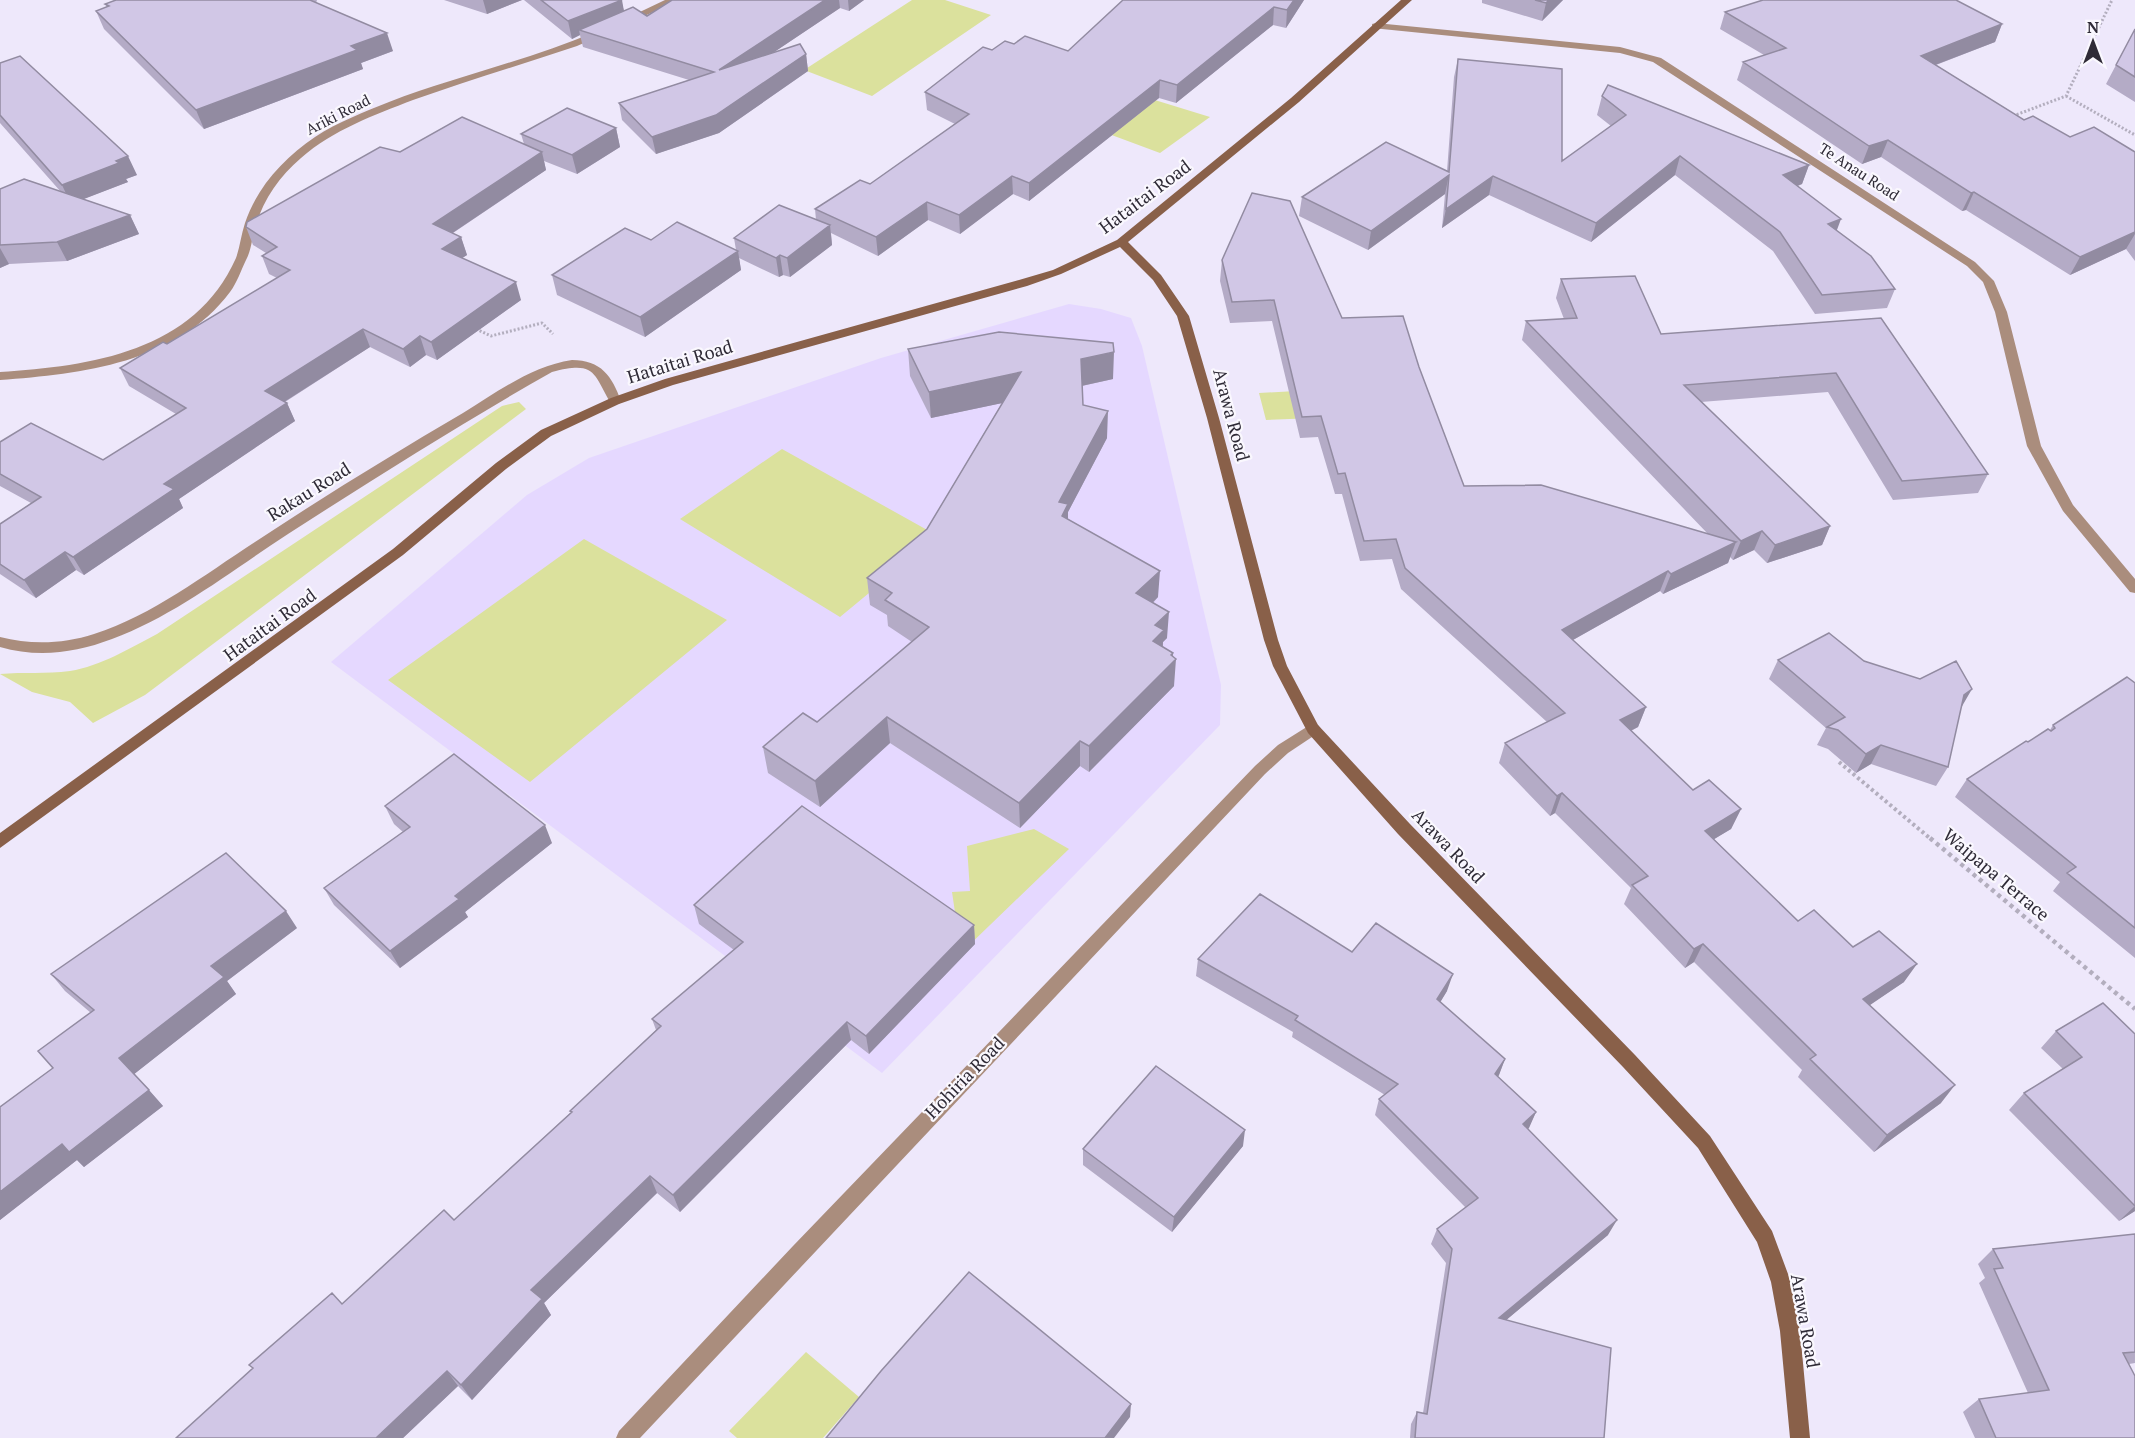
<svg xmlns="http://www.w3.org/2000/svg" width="2135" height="1438" font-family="'PT Serif',serif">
<rect width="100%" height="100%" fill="#eee8fb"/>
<!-- built -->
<path fill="#e5d8ff" d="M1069,304L1101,309L1131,318L1142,346L1221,685L1220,725L882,1073L331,662L527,495L589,458L881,358Z"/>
<!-- green -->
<path fill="#dbe19d" d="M912,0H945L991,15L872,96L804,70Z
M1080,77L1210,117L1160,153L1039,108Z
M1313,390L1316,418L1266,420L1259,393Z
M519,402L526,409L145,695L93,723L70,702L32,692L0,674C23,672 46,674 70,671C101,666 130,648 157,634L502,406Z
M782,449L938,536L840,617L680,519Z
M584,539L727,620L530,782L388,680Z
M1034,829L1069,849L961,953L952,892L970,891L967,846Z
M806,1352L859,1397L823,1438H737L729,1431Z"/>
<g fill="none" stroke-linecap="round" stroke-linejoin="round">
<!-- path-far2 -->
<path stroke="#b3aebe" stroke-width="3" stroke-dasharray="2 2" stroke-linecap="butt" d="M2066,96L2135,135
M2013,116L2066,96L2112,0
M476,329L491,336L542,323L553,334"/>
<!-- path-far1 -->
<path stroke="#b3aebe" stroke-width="4" stroke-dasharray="3 3" stroke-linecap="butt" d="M1839,762L1932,840"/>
<!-- path -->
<path stroke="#b3aebe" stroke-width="4.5" stroke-dasharray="4 4" stroke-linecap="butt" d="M1930,838L2135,1009"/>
<!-- street -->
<path fill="#aa8d7d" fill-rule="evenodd" d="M665,0H678L630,23L621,21Z
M1376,23L1620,47L1661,58L1975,262L1994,281L2007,312L2041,446L2073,505L2135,579V593L2130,592L2063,511L2027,446L1995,312L1983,282L1967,266L1653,62L1620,53L1372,28V24Z
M595,32L604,34L577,46C523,64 467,81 413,100C374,115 333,130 301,158C280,176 264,198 256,225C252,236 252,249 246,260C241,270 237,283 230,292C177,363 82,374 0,380V372C91,366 194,352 236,258C240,247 241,235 245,223C257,187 284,158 315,137C338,122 364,112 389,102C457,76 529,60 595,32Z
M572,360C601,360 612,376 621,401L619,404H611C593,372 595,361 552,372C462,423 375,478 288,534C231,571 176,615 112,639C75,653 38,658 0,647V637C31,645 63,644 94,634C153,615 204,575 255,542C323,497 393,454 463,413C497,392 532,366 572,360Z
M1313,723L1318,725L1321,729L1318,733L1288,753L1265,774L640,1438H616L619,1431L793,1246L1255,766L1278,745Z"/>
<!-- secondary -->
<path fill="#896049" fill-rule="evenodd" d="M1401,0H1412L1299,102L1128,242L1161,275L1189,316L1219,418L1278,640L1287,666L1318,725L1410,824L1635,1055L1710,1136L1772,1231L1791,1282L1800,1331L1810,1438H1790L1780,1331L1771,1282L1757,1242L1698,1148L1623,1067L1398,834L1308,733L1273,666L1264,640L1207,418L1177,316L1153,280L1120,247L1061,274L1027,286L673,385L619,404L551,436L506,469L403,555L0,848V833L393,549L496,463L541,430L611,398L665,379L1019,280L1053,270L1117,240L1291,98Z"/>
</g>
<!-- wall -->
<path fill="#b4abc6" d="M116,0H317L316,3L393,51L361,63L363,69L204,129L104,29L96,11L107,7L105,4Z
M444,0H522L487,14Z
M524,0H621L624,11L647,16L672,0H864L849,11L840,8L774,52L806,54L808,71L719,133L656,154L622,120L619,103L689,80L583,47L580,35L572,39Z
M1304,0L1286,28L1273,25L1176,103L1159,98L1029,201L1013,194L960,234L928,220L878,256L831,233L832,245L790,277L783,275L779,277L739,258L741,270L645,337L557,295L552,275L736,250L734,238L816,220L815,209L870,184L955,124L927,110L925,92L992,50L1014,44L1068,51Z
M1482,0H1563L1542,21L1482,3Z
M1725,12L2002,24L1995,42L1936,65L2024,120L2070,137L2135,152V261L2126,249L2070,275L1966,210L1962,211L1881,157L1862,164L1737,80L1743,62L1764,55L1720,29Z
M2135,29V102L2106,84Z
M1458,59L1562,161L1611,126L1597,115L1602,96L1809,165L1802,184L1798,186L1837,231L1895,289L1887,308L1815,314L1773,251L1675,175L1591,242L1489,195L1442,228L1445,194L1368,250L1299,216L1302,197L1447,171L1454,77Z
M0,63L137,175L126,179L128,182L83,199L130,215L139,234L67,261L9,264L0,268V189L61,192L0,123Z
M616,128L620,147L577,174L544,161L546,170L453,233L461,237L467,255L462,258L521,300L437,360L426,355L410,367L370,347L285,402L287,403L295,421L179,499L183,508L84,575L76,570L36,598L0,574V524L31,503L0,486V442L103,460L176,414L129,386L120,368L167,344L277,278L269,274L262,256L266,253L253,245L246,227L400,152L524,144L521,134Z
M1222,260L1342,318L1419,367L1464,486L1708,534L1522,340L1526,321L1564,319L1556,298L1561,279L1661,334L1881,318L1988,474L1978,493L1893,500L1828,392L1701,402L1830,526L1822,545L1767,563L1754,550L1733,560L1730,557L1728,563L1663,594L1660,591L1573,640L1646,707L1638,727L1631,731L1693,790L1741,809L1731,829L1714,839L1798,921L1853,947L1904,982L1869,1005L1941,1103L1874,1152L1798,1077L1802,1070L1694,962L1685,968L1624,904L1631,888L1555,813L1550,816L1499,763L1505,743L1547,722L1401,589L1392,559L1360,561L1342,494H1335L1318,437L1300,438L1272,321L1230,323L1220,281Z
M908,349L1113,379L1082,386L1083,405L1107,438L1068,512V520L1158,597L1153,603L1167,638L1163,642V647L1173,653L1174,686L1089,772L1080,766L1020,828L890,743L820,807L768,773L763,747L817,722L912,642L888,626L887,615L870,605L867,578L927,529L1002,403L931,418L910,376Z
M1778,660L1961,708L1948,767L1936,786L1871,764L1856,773L1828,749L1817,745L1826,728L1769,679Z
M2135,683V958L2053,891L2060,882L1955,797L1967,779L2050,730L2053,725Z
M385,806L552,843L465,912L468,917L400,968L334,905L324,888L403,832L394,824Z
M694,905L974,925L975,944L869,1054L851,1040L680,1212L657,1193L544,1303L551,1315L472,1400L458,1386L403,1438H176L342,1304L454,1220L571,1112L570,1111L656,1030L652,1019L734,950L699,924Z
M297,928L227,981L236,994L134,1074L163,1106L84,1167L77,1160L0,1220V1107L53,1068L91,1013L65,991L51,974Z
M1352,952L1447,991L1440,1002L1505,1059L1498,1077L1536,1112L1528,1129L1608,1235L1506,1320L1604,1438H1410L1411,1424L1417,1412L1423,1413L1446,1263L1431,1244L1437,1229L1466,1208L1375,1115L1379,1099L1385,1095L1292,1037L1293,1032L1196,976L1198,959Z
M2056,1031L2135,1034V1211L2119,1221L2009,1110L2024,1093L2063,1069L2041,1048Z
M1243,1146L1172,1232L1083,1165V1149Z
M2135,1234V1363L2129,1364L2135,1438H1975L1963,1412L1979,1399L2028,1393L1979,1283L1985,1278L1978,1264L1993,1249Z"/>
<!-- shaded-wall -->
<path fill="#928ba1" d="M483,0H522L487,14Z
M622,0L625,17L579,30L580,35L572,39L568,21Z
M825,0H839L840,8L722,87L719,70Z
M848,0H864L849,11Z
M1294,0H1304L1286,28L1287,10Z
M1549,0H1563L1542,21L1546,3Z
M1274,7L1273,25L1176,103L1177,85Z
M2002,24L1995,42L1914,73L1921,56Z
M387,33L393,51L361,63L363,69L204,129L196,110L351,46Z
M806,54L808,71L719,133L656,154L652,137Z
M1160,80L1159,98L1029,201V183Z
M616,128L620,147L577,174L572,155Z
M1888,140L1881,157L1862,164L1869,146Z
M542,152L546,170L439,242L433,224Z
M128,156L137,175L126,179L128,182L71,204L62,185Z
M1680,156L1675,175L1591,242L1596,223Z
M1809,165L1802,184L1776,193L1783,175Z
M1449,175L1445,194L1368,250L1371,231Z
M1012,176L1013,194L960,234L959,215Z
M1493,176L1489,195L1442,228L1446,209Z
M1974,192L1966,210L1962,211L1971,193Z
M927,202L928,220L878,256L876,237Z
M130,215L139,234L67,261L57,242Z
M1841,219L1834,238L1828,224Z
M830,225L832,245L790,277L787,258Z
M2135,232V234L2126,249L2070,275L2080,257Z
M461,237L467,255L448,267L442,249Z
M0,248L9,264L0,268Z
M738,251L741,270L645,337L640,317Z
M780,255L783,275L779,277L776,258Z
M516,282L521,300L437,360L431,342Z
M363,329L370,347L273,409L265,391Z
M420,336L426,355L410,367L403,349Z
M1114,352L1113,379L1081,386V359Z
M1021,372V399L931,418L929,392Z
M287,403L295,421L179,499L183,508L84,575L73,557L164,484Z
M1108,411L1107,438L1068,512V531L1062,524L1059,502Z
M1830,526L1822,545L1767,563L1775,545Z
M1762,531L1754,550L1733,560L1741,541Z
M1736,542L1728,563L1663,594L1671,574Z
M65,552L76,570L36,598L24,580Z
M1160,571L1158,597L1135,620L1136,593Z
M1668,571L1660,591L1555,650L1562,630Z
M1169,612L1167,638L1163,642L1162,656L1152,668L1155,625Z
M1173,653L1172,663L1176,659L1174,686L1089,772V746Z
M1972,689L1961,708L1964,695Z
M1646,707L1638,727L1612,740L1620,720Z
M887,717L890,743L820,807L815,781Z
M1080,741V766L1020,828L1019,803Z
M1881,745L1871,764L1856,773L1866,754Z
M1562,793L1555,813L1550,816L1557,796Z
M1741,809L1731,829L1696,850L1705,831Z
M545,825L552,843L465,912L468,917L400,968L390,951L455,896Z
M286,911L297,928L227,981L236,994L133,1075L119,1058L211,966Z
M974,925L975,944L869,1054L866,1036Z
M1703,944L1694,962L1685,968L1694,949Z
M1917,964L1904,982L1851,1018L1863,999Z
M1453,974L1447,991L1432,1016L1437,999Z
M847,1022L851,1040L680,1212L673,1195Z
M1505,1059L1499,1075L1489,1090L1495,1074Z
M1955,1085L1941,1103L1874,1152L1887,1135Z
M149,1090L163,1106L84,1167L77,1160L0,1220V1192L62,1144Z
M1536,1112L1529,1128L1516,1140L1523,1124Z
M1245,1130L1243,1146L1172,1232L1174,1217Z
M650,1176L657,1193L544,1303L551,1315L472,1400L461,1385L531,1290Z
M2135,1206V1211L2119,1221Z
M1617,1220L1608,1235L1492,1332L1499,1318Z
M447,1371L458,1386L403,1438H376Z
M1131,1404L1130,1417L1114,1438H1105Z"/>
<!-- building -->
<path fill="#d1c7e6" stroke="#928ba1" stroke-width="1.5" d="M116,0H310L387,33L351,46L357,50L196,110L96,11L109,6L105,4Z
M541,0H622L568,21Z
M672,0H825L719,70L800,44L806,54L716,115L652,137L619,103L714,72L579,30L633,7L647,16Z
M1123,0H1294L1287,10L1274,7L1177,85L1160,80L1029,183L1012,176L959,215L927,202L876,237L815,209L860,180L870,184L969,114L925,92L983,47L992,50L1005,41L1014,44L1025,36L1068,51Z
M1535,0H1549L1546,3Z
M1763,0H1956L2002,24L1921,56L2024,120L2033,116L2070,137L2094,127L2135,152V232L2080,257L1974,192L1971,193L1888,140L1869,146L1743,62L1786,48L1725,12Z
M2135,29V77L2116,65Z
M20,56L128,156L116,161L119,163L62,185L0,115V63Z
M1458,59L1562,69V161L1626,115L1602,96L1608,85L1809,165L1783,175L1841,219L1828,224L1871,256L1895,289L1822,295L1780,232L1680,156L1596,223L1493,176L1446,209L1449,175L1371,231L1302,197L1386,142L1449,172Z
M567,108L616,128L572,155L521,134Z
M462,117L542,152L433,224L461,237L442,249L516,282L431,342L420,336L403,349L363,329L265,391L287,403L164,484L174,489L73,557L65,552L24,580L0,564V524L41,497L0,474V442L31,423L103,460L186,408L120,368L163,342L167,344L290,270L262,256L277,247L246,227L247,222L380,147L400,152Z
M24,179L130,215L57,242L0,245V189Z
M1252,193L1290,201L1342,318L1403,316L1419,367L1464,486L1541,485L1736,542L1671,574L1668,571L1562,630L1646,707L1620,720L1693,790L1709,780L1741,809L1705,831L1798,921L1814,910L1853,947L1879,931L1917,964L1863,999L1955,1085L1887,1135L1810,1059L1816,1055L1703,944L1694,949L1632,885L1648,876L1562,793L1557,796L1505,743L1565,713L1405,568L1396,539L1364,541L1345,473L1338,474L1321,416L1302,417L1274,300L1232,302L1222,260Z
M779,205L830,225L787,258L780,255L776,258L734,238Z
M677,222L738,251L640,317L552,275L625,228L651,240Z
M1635,276L1661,334L1881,318L1988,474L1902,481L1836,373L1684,385L1830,526L1775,545L1762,531L1741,541L1526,321L1577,318L1561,279Z
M999,332L1113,343L1114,352L1081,359L1083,405L1108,411L1059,502L1068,504L1062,516L1160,571L1136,593L1169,612L1155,625L1164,630L1153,641L1173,653L1171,655L1176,659L1089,746L1080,741L1019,803L887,717L815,781L763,747L803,713L817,722L929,627L885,600L892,593L867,578L927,529L1021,372L929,392L908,349Z
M1829,633L1864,661L1920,679L1956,661L1972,689L1964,695L1948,767L1881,745L1866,754L1838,730L1827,727L1845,717L1778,660Z
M2127,677L2135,683V928L2067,873L2076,867L1967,779L2026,741L2028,742L2048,729L2051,731L2055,728L2053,725Z
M454,754L545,825L455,896L459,899L390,951L324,888L410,827L385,806Z
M802,806L974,925L866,1036L847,1022L673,1195L650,1176L531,1290L542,1299L461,1385L447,1371L376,1438H176L253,1368L249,1365L332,1293L342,1304L444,1210L454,1220L572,1112L570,1111L661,1026L652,1019L743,942L694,905Z
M226,853L286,911L211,966L224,977L119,1058L149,1090L69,1152L62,1144L0,1192V1107L53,1068L38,1051L94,1010L51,974Z
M1260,894L1352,952L1376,923L1453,974L1437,999L1505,1059L1495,1074L1536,1112L1523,1124L1617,1220L1499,1318L1611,1348L1604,1438H1415L1417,1412L1427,1414L1452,1249L1437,1229L1478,1198L1379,1099L1398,1084L1295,1020L1298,1016L1198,959Z
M2103,1003L2135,1034V1206L2024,1093L2082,1057L2056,1031Z
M1156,1066L1245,1130L1174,1217L1083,1149Z
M2135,1234V1352L2123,1353L2135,1376V1438H1996L1979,1399L2049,1390L1994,1269L2003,1268L1993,1249Z
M969,1272L1131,1404L1105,1438H826L881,1371Z"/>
<g text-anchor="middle" stroke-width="4.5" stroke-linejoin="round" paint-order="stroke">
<!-- far-street labels -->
<g font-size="15" fill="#2f2b37" stroke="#faf8fe">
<text transform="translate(338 115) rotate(-27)" y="5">Ariki Road</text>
<text transform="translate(1859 172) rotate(33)" y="5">Te Anau Road</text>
</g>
<!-- street labels -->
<g font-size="18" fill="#2f2b37" stroke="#faf8fe">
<text transform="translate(1145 197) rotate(-37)" y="6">Hataitai Road</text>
<text transform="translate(680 362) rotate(-17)" y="6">Hataitai Road</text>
<text transform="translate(1231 415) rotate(75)" y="6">Arawa Road</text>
<text transform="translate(309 492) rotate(-32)" y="6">Rakau Road</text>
<text transform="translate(270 625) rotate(-36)" y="6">Hataitai Road</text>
<text transform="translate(1448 846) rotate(46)" y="6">Arawa Road</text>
<text transform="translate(1996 875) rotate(40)" y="6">Waipapa Terrace</text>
<text transform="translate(965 1078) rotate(-46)" y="6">Hohiria Road</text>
<text transform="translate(1805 1321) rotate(80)" y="6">Arawa Road</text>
</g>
</g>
<!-- north arrow -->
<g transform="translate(2093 42)" stroke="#faf8fe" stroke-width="4.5" paint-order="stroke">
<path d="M0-4.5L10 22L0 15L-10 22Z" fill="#2f2b37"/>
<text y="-9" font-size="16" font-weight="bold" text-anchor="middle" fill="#2f2b37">N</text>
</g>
</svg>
